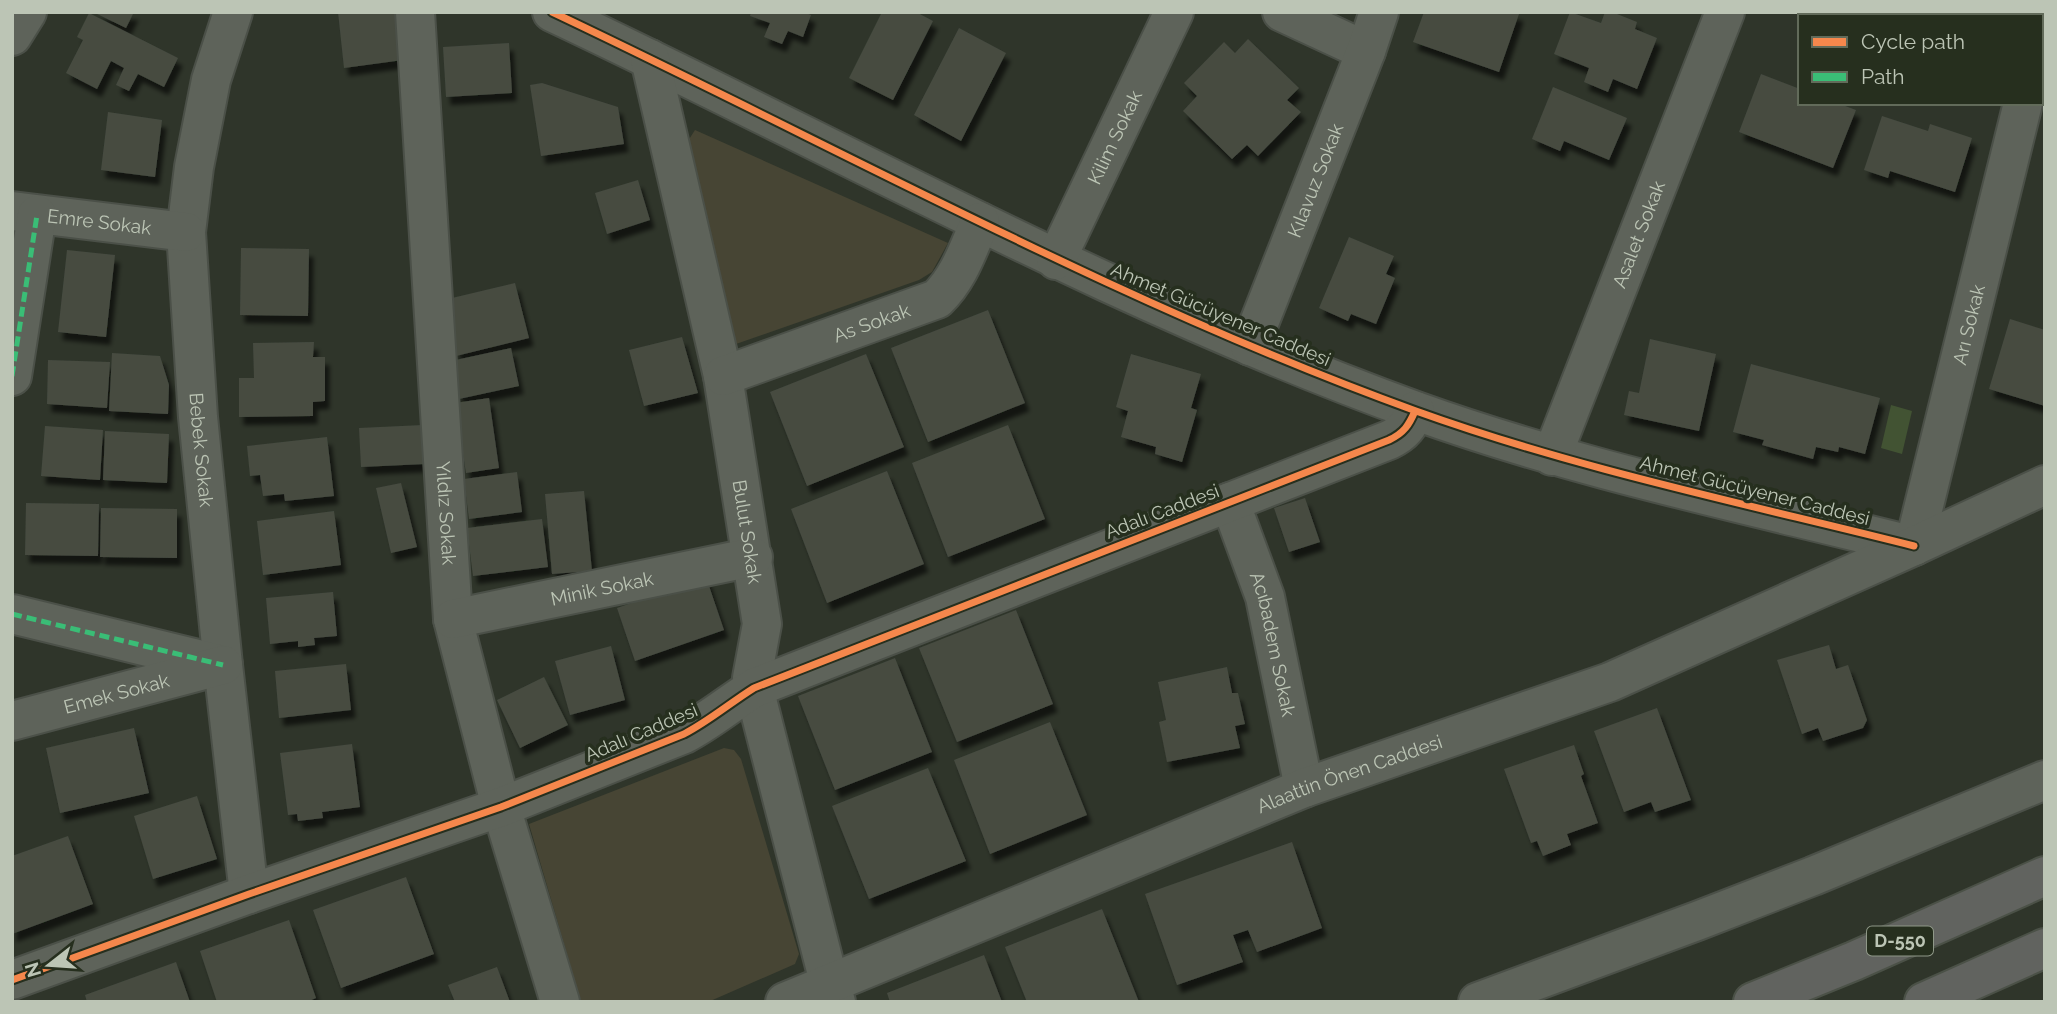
<svg xmlns="http://www.w3.org/2000/svg" width="2057" height="1014" font-family="Raleway,sans-serif">
<defs>
<filter id="shadow"><feDropShadow dx="4.5" dy="8" stdDeviation="2" flood-color="#0009"/></filter>
</defs>
<rect width="100%" height="100%" fill="#2f352a"/>
<!-- green -->
<path fill="#474534" d="M695,130L948,243L932,272L919,280L736,344L686,144Z
M724,748L734,750L741,759L799,954L795,964L708,1002H581L529,824Z"/>
<!-- water -->
<path fill="#425333" d="M1891,405L1912,411L1902,454L1881,448Z"/>
<!-- building -->
<path fill="#464b41" filter="url(#shadow)" d="M93,12H134L126,28Z
M338,12H397L403,60L344,68Z
M751,12H804L811,15L803,37L788,31L782,44L764,37L770,23L750,16Z
M882,12H916L933,21L893,100L849,78Z
M1424,12H1515L1519,14L1499,72L1413,42Z
M1570,12L1601,23L1605,12H1612L1637,22L1635,29L1657,38L1637,89L1613,79L1608,92L1584,82L1589,68L1554,54Z
M89,13L178,58L164,87L138,74L129,91L116,85L124,68L111,61L97,89L66,73L83,40L77,37Z
M959,28L1006,53L961,141L914,115Z
M1248,39L1299,88L1287,100L1301,112L1258,156L1247,145L1232,159L1183,111L1197,96L1184,83L1224,42L1235,53Z
M509,43L512,93L446,97L443,47Z
M1761,74L1800,89V103H1837L1856,110L1833,168L1739,132Z
M542,83L618,107L624,144L541,156L530,85Z
M1553,87L1627,118L1609,160L1564,141L1560,151L1532,139Z
M108,112L162,120L155,177L101,170Z
M1882,116L1928,131L1930,124L1972,138L1955,192L1890,171L1888,178L1864,170Z
M638,180L650,220L607,234L595,193Z
M1349,237L1394,256L1386,274L1395,278L1376,324L1351,314L1348,321L1319,308Z
M241,248L309,249L308,316L240,315Z
M67,250L115,255L106,337L58,332Z
M515,283L529,338L456,356L452,298Z
M988,310L1025,403L928,442L891,348Z
M2010,319L2045,330V406L1989,389Z
M682,337L698,393L644,406L629,350Z
M1650,339L1716,354L1699,431L1624,415L1629,391L1639,393Z
M314,342L313,357H325V401L313,402V416L239,417V378H254L253,343Z
M511,348L519,386L459,399L451,361Z
M112,353L160,356L169,385L168,414L109,411Z
M866,354L904,447L807,486L770,392Z
M1131,354L1201,374L1191,408L1197,410L1182,462L1155,454L1156,447L1121,437L1128,411L1116,407Z
M48,360L110,362L107,408L47,404Z
M1751,364L1880,398L1865,454L1839,447L1838,452L1816,447L1813,459L1762,445L1764,440L1733,432Z
M489,398L499,468L466,473L455,403Z
M423,425L425,464L361,467L359,428Z
M1008,425L1045,519L948,557L912,463Z
M45,426L103,430L100,480L41,476Z
M105,431L169,434L167,483L103,480Z
M327,437L334,496L285,501L284,494L263,496L260,475L250,476L247,446Z
M887,471L924,564L827,603L791,509Z
M517,472L522,512L469,519L464,479Z
M401,483L417,547L391,553L376,488Z
M584,491L592,571L552,574L545,494Z
M1305,498L1320,542L1289,552L1274,508Z
M26,503L99,504L98,556L25,555Z
M101,508L177,509V558L100,557Z
M334,511L341,565L263,575L257,521Z
M542,519L548,567L473,576L467,528Z
M706,577L724,630L635,661L617,608Z
M333,592L337,636L314,638L315,645L298,647V641L270,644L266,598Z
M1016,610L1053,704L957,742L919,648Z
M1829,645L1836,669L1848,665L1867,720L1863,728L1823,741L1818,728L1802,734L1777,660Z
M611,646L625,700L570,715L555,661Z
M895,658L932,752L835,790L798,696Z
M346,664L351,710L279,718L275,671Z
M1227,667L1232,693H1238L1245,724L1235,726L1240,748L1167,762L1159,722L1166,720L1158,682Z
M544,677L568,725L520,748L497,700Z
M1657,708L1691,800L1655,812L1651,802L1624,812L1594,731Z
M1050,722L1087,815L990,854L954,760Z
M134,728L149,793L60,813L46,748Z
M352,744L360,807L322,812L323,818L298,821L297,814L288,815L280,753Z
M1574,745L1584,774L1581,776L1598,823L1567,834L1571,845L1543,856L1537,841L1531,843L1504,769Z
M928,768L966,861L869,899L832,806Z
M197,796L217,859L153,879L134,816Z
M68,836L93,904L12,934V856Z
M1292,842L1322,928L1257,952L1248,930L1233,935L1243,962L1177,985L1145,894Z
M406,877L434,954L341,988L313,910Z
M1102,909L1139,1002H1027L1005,947Z
M289,920L316,998L307,1002H217L200,951Z
M984,955L1002,1002H890L887,993Z
M176,962L190,1002H87L85,995Z
M497,967L510,1002H455L448,985Z"/>
<g fill="none" stroke-linecap="round" stroke-linejoin="round">
<defs>
<g id="street">
<path id="s1" d="M233,12L211,80L194,167L186,232L198,417L223,665L249,894"/>
<path id="s2" d="M415,12L453,619L501,807L560,1002"/>
<path d="M552,12C838,147 1117,303 1416,411C1577,469 1747,504 1914,546"/>
<path d="M1282,12L1366,51"/>
<path d="M2006,12L2019,16"/>
<path d="M2041,28L2045,14"/>
<path d="M12,36L27,12"/>
<path id="s3" d="M650,59L723,376L762,624L752,678L754,688L829,982L836,1002"/>
<path id="s4" d="M12,211L186,232"/>
<path id="s5" d="M1056,260L1174,12"/>
<path id="s6" d="M1250,346L1366,51L1379,12"/>
<path d="M12,376L37,215"/>
<path id="s7" d="M723,376L937,299C959,278 968,249 980,222"/>
<path id="s8" d="M1552,456L1725,12"/>
<path id="s9" d="M1230,502L1265,597L1304,788"/>
<path id="s10" d="M1914,546L2023,103"/>
<path d="M12,614L218,664"/>
<path id="s11" d="M453,619L753,557"/>
<path id="s12" d="M12,721L223,665"/>
<path d="M12,980L249,894L501,807L684,734C709,721 730,703 754,688L1389,440C1404,433 1409,425 1415,411"/>
<path id="s13" d="M785,1002L1304,788L1610,682L1914,546L2045,485"/>
<path d="M1478,1002L1697,921L1813,876L2045,780"/>
</g>
<path id="highway" d="M1753,1002L1854,961L2045,876
M1924,1002L2045,948"/>
</defs>
<!-- street casing -->
<use href="#street" stroke="#4b5048" stroke-width="42"/>
<!-- highway casing -->
<use href="#highway" stroke="#4b5147" stroke-width="42"/>
<!-- street -->
<use href="#street" stroke="#5e635a" stroke-width="38"/>
<!-- highway -->
<use href="#highway" stroke="#61635f" stroke-width="38"/>
<!-- quiet -->
<path stroke="#3abd76" stroke-width="5" stroke-dasharray="10 5" stroke-linecap="butt" d="M12,376L37,215
M12,614L223,665"/>
<defs>
<path id="cycleway" d="M552,12C838,147 1117,303 1416,411C1577,469 1747,504 1914,546
M12,980L249,894L501,807L684,734C709,721 730,703 754,688L1389,440C1404,433 1409,425 1415,411"/>
</defs>
<!-- cycleway casing -->
<use href="#cycleway" stroke="#262f1e" stroke-width="11"/>
<!-- cycleway -->
<use href="#cycleway" stroke="#f5874c" stroke-width="7"/>
</g>
<g text-anchor="middle" stroke-width="7" stroke-linejoin="round" paint-order="stroke">
<!-- shield labels -->
<rect fill="#262f1e" stroke="#8f9888" stroke-width="2" x="1867" y="926.5" width="66" height="29" rx="5"/>
<g font-size="18" font-weight="bold" fill="#bcc5b5">
<text x="1900" y="947">D-550</text>
</g>
<!-- street labels -->
<g font-size="19" fill="#bcc5b5" stroke="#262f1e">
<text dy="7" stroke="none"><textPath href="#s5" startOffset="136">Kilim Sokak</textPath></text>
<text dy="7" stroke="none"><textPath href="#s6" startOffset="178">Kılavuz Sokak</textPath></text>
<text dy="7" stroke="none"><textPath href="#s4" startOffset="88">Emre Sokak</textPath></text>
<text dy="7" stroke="none"><textPath href="#s8" startOffset="238">Asalet Sokak</textPath></text>
<text transform="translate(1221 314) rotate(23)" y="7">Ahmet Gücüyener Caddesi</text>
<text dy="7" stroke="none"><textPath href="#s7" startOffset="158">As Sokak</textPath></text>
<text dy="7" stroke="none"><textPath href="#s10" startOffset="228">Arı Sokak</textPath></text>
<text dy="7" stroke="none"><textPath href="#s1" startOffset="444">Bebek Sokak</textPath></text>
<text transform="translate(1755 490) rotate(14)" y="7">Ahmet Gücüyener Caddesi</text>
<text transform="translate(1162 511) rotate(-21)" y="7">Adalı Caddesi</text>
<text dy="7" stroke="none"><textPath href="#s2" startOffset="502">Yıldız Sokak</textPath></text>
<text dy="7" stroke="none"><textPath href="#s3" startOffset="483">Bulut Sokak</textPath></text>
<text dy="7" stroke="none"><textPath href="#s11" startOffset="152">Minik Sokak</textPath></text>
<text dy="7" stroke="none"><textPath href="#s9" startOffset="149">Acıbadem Sokak</textPath></text>
<text dy="7" stroke="none"><textPath href="#s12" startOffset="108">Emek Sokak</textPath></text>
<text transform="translate(641 732) rotate(-23)" y="7">Adalı Caddesi</text>
<text dy="7" stroke="none"><textPath href="#s13" startOffset="609">Alaattin Önen Caddesi</textPath></text>
</g>
</g>
<!-- border -->
<rect width="2057" height="1014" fill="none" stroke="#bcc5b5" stroke-width="28"/>
<!-- legend -->
<rect x="1798" y="14" width="245" height="91" fill="#262f1e" stroke="#626b5a" stroke-width="2"/>
<rect x="1812" y="37" width="35" height="10" fill="#f5874c" stroke="#626b5a" stroke-width="2"/>
<text x="1861" y="49" font-size="21" fill="#bcc5b5">Cycle path</text>
<rect x="1812" y="72" width="35" height="10" fill="#3abd76" stroke="#626b5a" stroke-width="2"/>
<text x="1861" y="84" font-size="21" fill="#bcc5b5">Path</text>
<!-- north arrow -->
<g transform="translate(49 965) rotate(253)" stroke="#262f1e" stroke-width="5" paint-order="stroke">
<path d="M0-5L12 26L0 18L-12 26Z" fill="#bcc5b5"/>
<text y="-10" font-size="19" font-weight="bold" text-anchor="middle" fill="#bcc5b5">N</text>
</g>
</svg>
